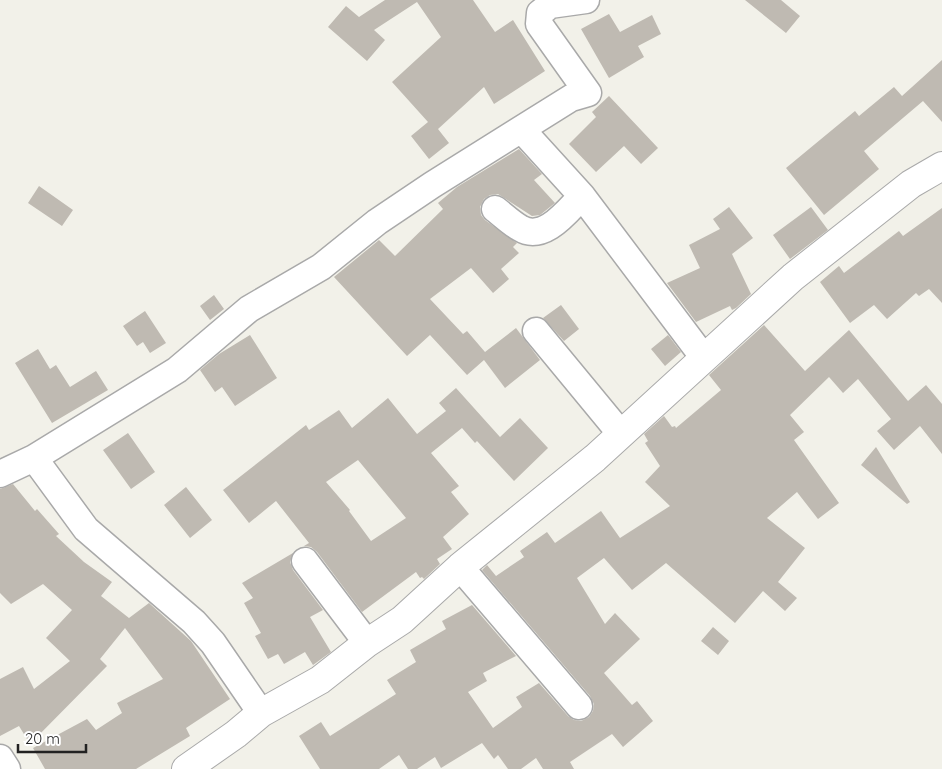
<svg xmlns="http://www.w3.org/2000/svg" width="942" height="769" font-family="Quicksand,sans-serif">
<rect width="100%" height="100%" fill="#f2f1e9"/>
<!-- building -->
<path fill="#bfbab2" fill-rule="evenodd" d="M385,0H473L495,32L513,20L545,71L494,104L484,87L438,129L449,143L429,159L411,136L428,122L392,82L441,37L417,2L374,30L385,40L367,61L328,27L346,6L359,17Z
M745,0H781L800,16L786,33Z
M609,14L620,32L652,15L661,34L638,46L644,57L609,78L581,29Z
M942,60V122L923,101L864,151L879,169L824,215L786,168L855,111L859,116L894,87L902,96Z
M609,96L658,148L641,164L624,146L596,172L569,144L596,117L592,112Z
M519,149L542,174L534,180L555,203L540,215L532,216L498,194L490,195L484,199L480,207L481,215L485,220L517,243L513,247L519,253L501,269L509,279L493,293L471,268L430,299L463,334L467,331L485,352L516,328L540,360L505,388L484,360L467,375L430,335L407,356L334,277L379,240L395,256L443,209L438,203L457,187Z
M39,186L73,210L62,226L28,203Z
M729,207L753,238L732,254L751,294L736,308L732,310L730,306L696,322L667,283L700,268L689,245L720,229L713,219Z
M811,207L828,230L790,259L773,235Z
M942,208V303L929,289L919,296L916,293L887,319L874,305L850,323L820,282L839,266L844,273L899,231L903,236Z
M214,295L224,309L210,320L200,306Z
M561,305L579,329L564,341L543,318Z
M145,311L166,343L150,353L143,342L137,346L123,326Z
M764,325L805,371L849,330L908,401L926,385L942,404V454L920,426L894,450L877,431L891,419L858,379L843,393L829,377L790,415L804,432L794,440L839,503L818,519L797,492L767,518L805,548L778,582L797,598L785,611L763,591L735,623L666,563L632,590L604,558L577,578L605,624L615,613L640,639L604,673L632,705L637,701L653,721L623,747L612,734L570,762L574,769H543L536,758L521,769H508L498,755L494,759L482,743L441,768L435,757L417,769H408L399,755L379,769H320L299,736L321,722L330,736L396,694L387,680L416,662L410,650L446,629L442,621L472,605L516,656L483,673L487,681L468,692L493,728L522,707L516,697L539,683L568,716L574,720L581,721L589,717L593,711L594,704L590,696L482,570L487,565L496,576L524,557L520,551L547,532L555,543L601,511L620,538L670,506L645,482L660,466L645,443L648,441L644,434L664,416L672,427L675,426L676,428L721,390L709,375Z
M250,335L277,378L235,406L222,387L215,392L200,370L219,354Z
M668,335L681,352L665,366L651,349Z
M38,349L50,369L56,365L70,387L96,371L108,390L52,423L15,363Z
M456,388L500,437L520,418L548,448L514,481L477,441L475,443L462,428L431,453L459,486L451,492L469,514L443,537L452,549L437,559L440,564L424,579L422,577L420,578L416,572L362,612L317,552L311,547L304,546L309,543L276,501L249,523L223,490L306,425L309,430L339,410L352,428L388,398L417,434L446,411L439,403ZM358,460L406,518L371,541L349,511L350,510L326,482Z
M128,433L155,472L131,489L103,450Z
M876,447L910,502L907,504L861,465Z
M13,484L35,511L37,509L59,534L56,536L84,562L112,582L101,596L129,618L149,603L191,641L230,699L186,728L190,736L136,769H45L33,748L87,719L96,730L122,713L117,703L163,679L125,628L100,659L107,666L30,744L19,726L0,736V679L23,667L34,689L70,661L46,638L72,610L43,584L11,604L0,593V489Z
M186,487L212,520L190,538L164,505Z
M293,553L290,562L293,570L323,610L310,617L331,652L313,665L305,652L284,664L278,654L268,659L255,636L261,633L244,603L253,598L242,583Z
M713,627L729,641L718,655L701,641Z"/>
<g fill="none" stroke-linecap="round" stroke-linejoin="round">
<defs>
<path id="minor" d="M522,130L582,196L704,358
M495,209C503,215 511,223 520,228C544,243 568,210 582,196
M536,331L621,434
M34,458L86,529L194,622L213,643L261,713
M0,474L34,458L177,370L249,309L321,267L377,222L432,185L571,98L588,93L539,24L540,13L550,5L586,0
M305,561L367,643
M460,567L579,706
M0,758L7,769"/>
<path id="tertiary" d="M186,769L236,734L261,713L320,680L367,643L402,620L460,567L595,458L793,277L911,184L942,166"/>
</defs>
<!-- minor casing -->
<use href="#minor" stroke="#a9a9a9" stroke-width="29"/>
<!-- tertiary casing -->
<use href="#tertiary" stroke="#a9a9a9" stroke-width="30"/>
<!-- minor -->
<use href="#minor" stroke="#fff" stroke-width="26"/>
<!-- tertiary -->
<use href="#tertiary" stroke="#fff" stroke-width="28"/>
</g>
<!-- scale -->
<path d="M18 744v8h68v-8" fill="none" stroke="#222222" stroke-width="2.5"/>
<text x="25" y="744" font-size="15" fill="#222222" stroke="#ffffff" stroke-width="4" paint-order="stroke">20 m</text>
</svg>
